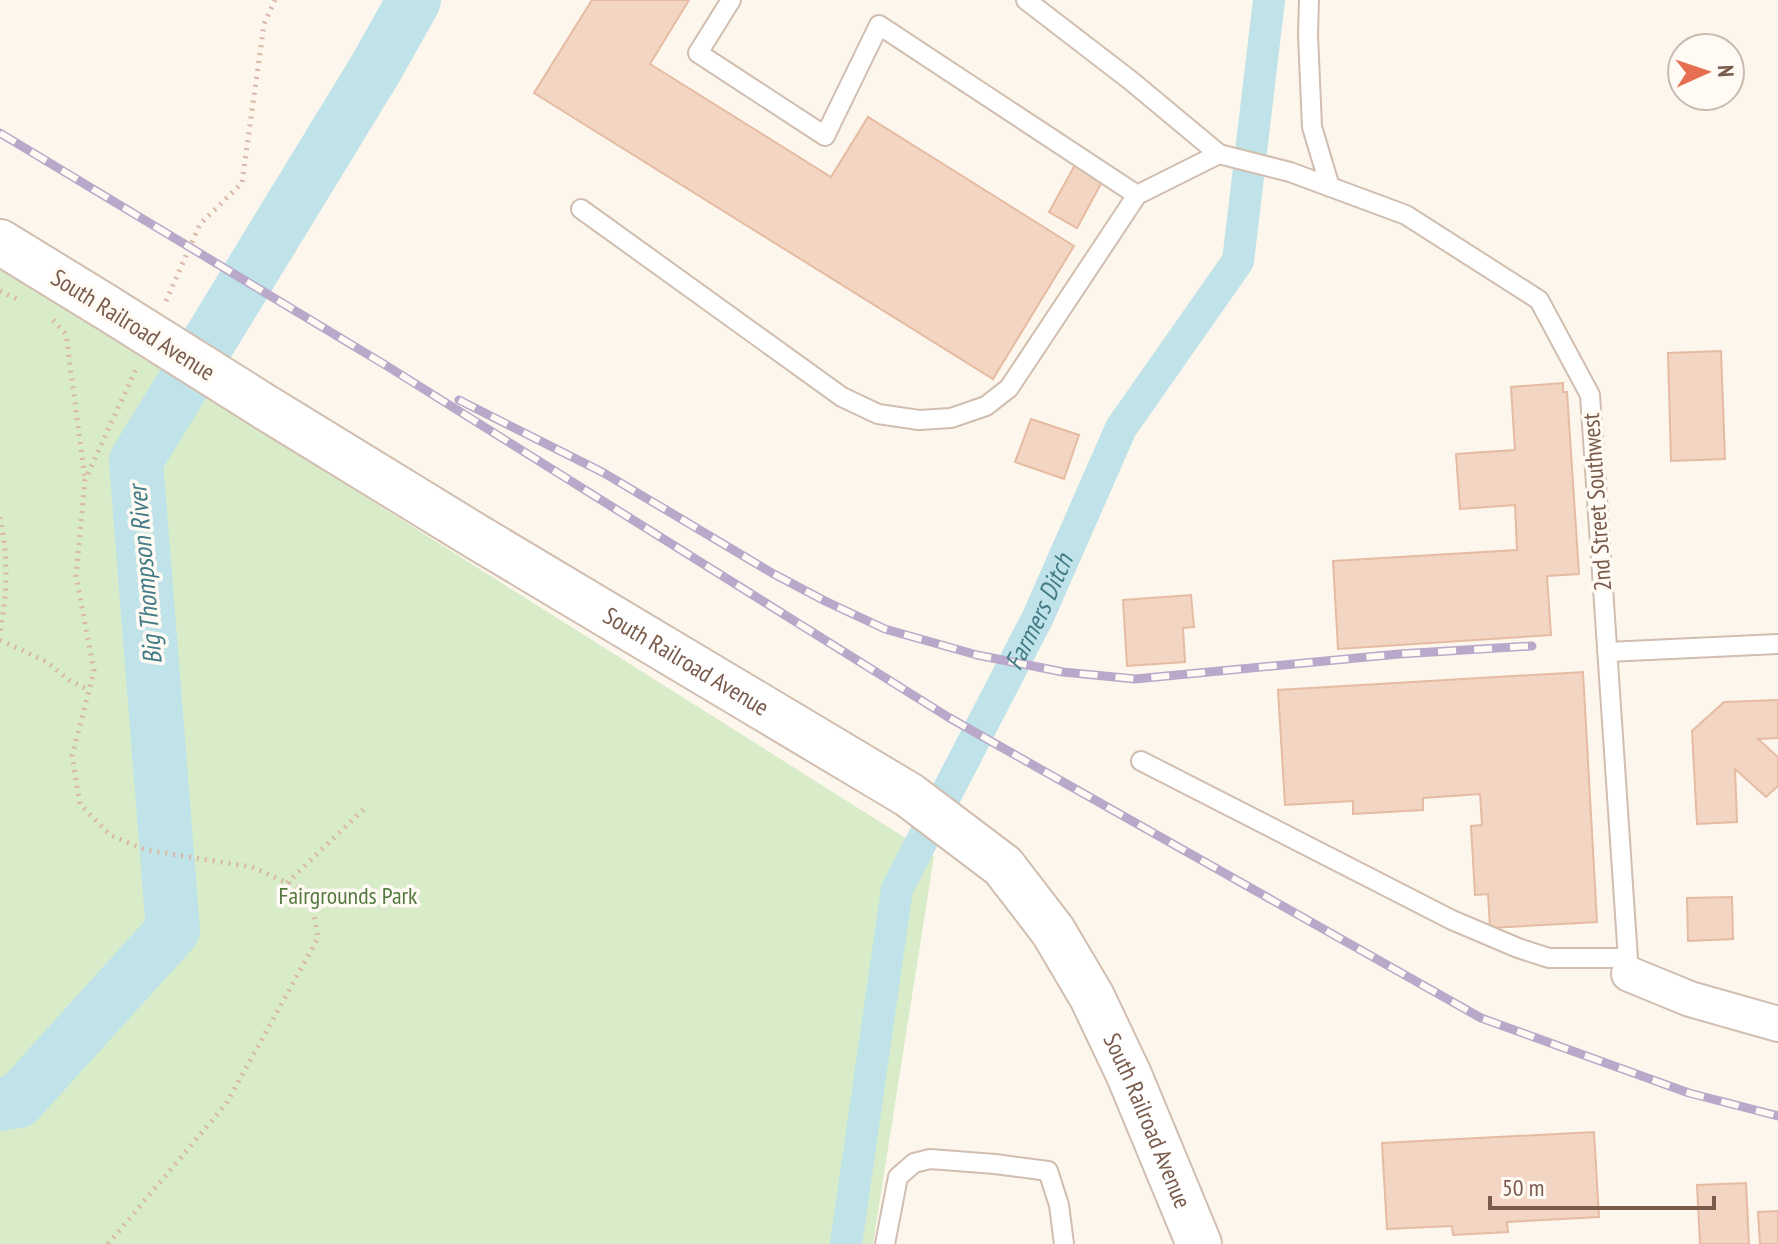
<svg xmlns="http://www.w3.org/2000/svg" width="1778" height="1244" font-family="'PT Sans Narrow',sans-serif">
<rect width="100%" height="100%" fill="#fdf6ec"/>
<!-- green -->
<path fill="#d8ecc9" d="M0,266L934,856L873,1244H0Z"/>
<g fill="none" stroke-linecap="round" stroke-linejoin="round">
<!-- canal -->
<path stroke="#bfe3e8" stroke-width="32" id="s1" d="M846,1244L897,889L1038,617L1121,428L1238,261L1269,0"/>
<!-- river -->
<path stroke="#bfe3e8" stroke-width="54" d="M0,1104L18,1101L173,930L136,461L376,68L414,0"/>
</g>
<!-- building -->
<path fill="#f3d5c3" stroke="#e6bba3" stroke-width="2" d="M592,0H689L650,64L831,177L868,117L1074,246L993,379L534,93Z
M1082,152L1110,167L1077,228L1049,212Z
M1721,351L1725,459L1671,461L1668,353Z
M1563,383V392H1567L1579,574L1547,576L1551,635L1338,649L1333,561L1517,550L1515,505L1460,509L1456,454L1515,450L1511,387Z
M1031,419L1079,435L1064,479L1015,462Z
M1191,595L1194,627L1183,628L1185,662L1127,666L1123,600Z
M1583,672L1597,922L1490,928L1488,894L1475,895L1471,826L1482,825L1480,794L1423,798V810L1353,814V801L1285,805L1278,690Z
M1778,700V738L1758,739L1778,757V786L1766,797L1735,769L1737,822L1697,824L1692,731L1724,702Z
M1732,897L1733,939L1688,941L1687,898Z
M1594,1132L1599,1217L1507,1222L1508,1232L1453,1235L1452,1226L1387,1229L1382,1143Z
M1746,1183L1749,1244H1700L1697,1185Z
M1778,1211V1244H1760L1758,1212Z"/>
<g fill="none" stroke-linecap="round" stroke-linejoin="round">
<defs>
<path id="service" d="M731,0L698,53L825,136L879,25L1137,195L1219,154
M1026,0L1130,80L1219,154L1290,172L1406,215L1539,300L1590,395L1629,974
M1309,0L1308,35L1312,127L1330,187
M581,209L842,397L878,414L919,420L951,418L986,406L1009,388L1137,195
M1607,652L1778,644
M1141,761L1452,920L1518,948L1549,958H1628
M885,1244L898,1177L914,1163L930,1159L995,1164L1048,1171L1059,1205L1064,1244"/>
<path id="minor" d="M1629,974L1690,999L1778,1024"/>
<g id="tertiary">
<path d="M0,242L106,307"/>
<path id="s2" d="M265,407L477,537L909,795L1003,866L1053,931L1092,997L1129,1075L1199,1244"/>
</g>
</defs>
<!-- service casing -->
<use href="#service" stroke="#d1beb0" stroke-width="22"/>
<!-- minor casing -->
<use href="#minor" stroke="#d1beb0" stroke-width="38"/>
<!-- tertiary casing -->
<use href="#tertiary" stroke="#d1beb0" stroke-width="48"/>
<!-- path -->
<path stroke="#d9b8a5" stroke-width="5" stroke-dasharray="2 6" stroke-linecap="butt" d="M0,291L17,299
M166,301L200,224L242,183L264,24L275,0
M53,320L66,334L85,479
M0,517C8,555 8,593 0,631
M0,640L47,662L69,680L89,690
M287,883L367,806
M108,1244L226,1104L318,938L310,893L252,867L146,850L110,835L80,804L72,756L94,671L76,576L85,480L136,369"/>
<!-- service -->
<use href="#service" stroke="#fff" stroke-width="18"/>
<!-- minor -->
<use href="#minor" stroke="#fff" stroke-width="34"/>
<!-- tertiary -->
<use href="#tertiary" stroke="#fff" stroke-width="44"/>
<defs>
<path id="rail" d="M0,133L387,366L948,717L1481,1018L1689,1093L1778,1116
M459,400L604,473L772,573L825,601L885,629L977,655L1063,672L1135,679L1399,654L1532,646"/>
</defs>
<!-- rail casing -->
<use href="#rail" stroke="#b9a8c9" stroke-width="9"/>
<!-- rail -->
<use href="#rail" stroke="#fffaf3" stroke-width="6" stroke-dasharray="18" stroke-linecap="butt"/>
<defs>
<path id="tertiary-bridge" d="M106,307L265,407"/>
</defs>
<!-- tertiary-bridge casing -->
<use href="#tertiary-bridge" stroke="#d1beb0" stroke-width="48" stroke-linecap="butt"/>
<!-- tertiary-bridge -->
<use href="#tertiary-bridge" stroke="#fff" stroke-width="44"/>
</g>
<g text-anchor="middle" stroke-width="7" stroke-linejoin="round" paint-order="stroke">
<!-- street labels -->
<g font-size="24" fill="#7a5c4d" stroke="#fffaf3">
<text transform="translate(133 325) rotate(32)" y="8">South Railroad Avenue</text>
<text transform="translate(1597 502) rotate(-94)" y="8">2nd Street Southwest</text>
<text dy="8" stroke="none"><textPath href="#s2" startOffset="492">South Railroad Avenue</textPath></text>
<text dy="8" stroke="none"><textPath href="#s2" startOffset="1164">South Railroad Avenue</textPath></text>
</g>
<!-- park labels -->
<g font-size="24" fill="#537a41" stroke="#fffaf3">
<text x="348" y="904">Fairgrounds Park</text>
</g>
<!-- water labels -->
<g font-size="26" font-style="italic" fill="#437c86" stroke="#fffaf3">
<text transform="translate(145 575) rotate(-95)" y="9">Big Thompson River</text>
<text dy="9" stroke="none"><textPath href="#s1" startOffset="670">Farmers Ditch</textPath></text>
</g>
</g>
<!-- north arrow -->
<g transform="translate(1706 72) rotate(87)"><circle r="38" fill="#fffaf3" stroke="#cabbb1" stroke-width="2"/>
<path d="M0-6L14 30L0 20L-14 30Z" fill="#e76f51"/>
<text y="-12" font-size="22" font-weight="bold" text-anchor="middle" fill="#7a5c4d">N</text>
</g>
<!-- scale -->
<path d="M1490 1196v12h224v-12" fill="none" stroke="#7a5c4d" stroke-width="4"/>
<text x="1502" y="1196" font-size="24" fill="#7a5c4d" stroke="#fffaf3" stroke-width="6" paint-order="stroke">50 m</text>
</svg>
